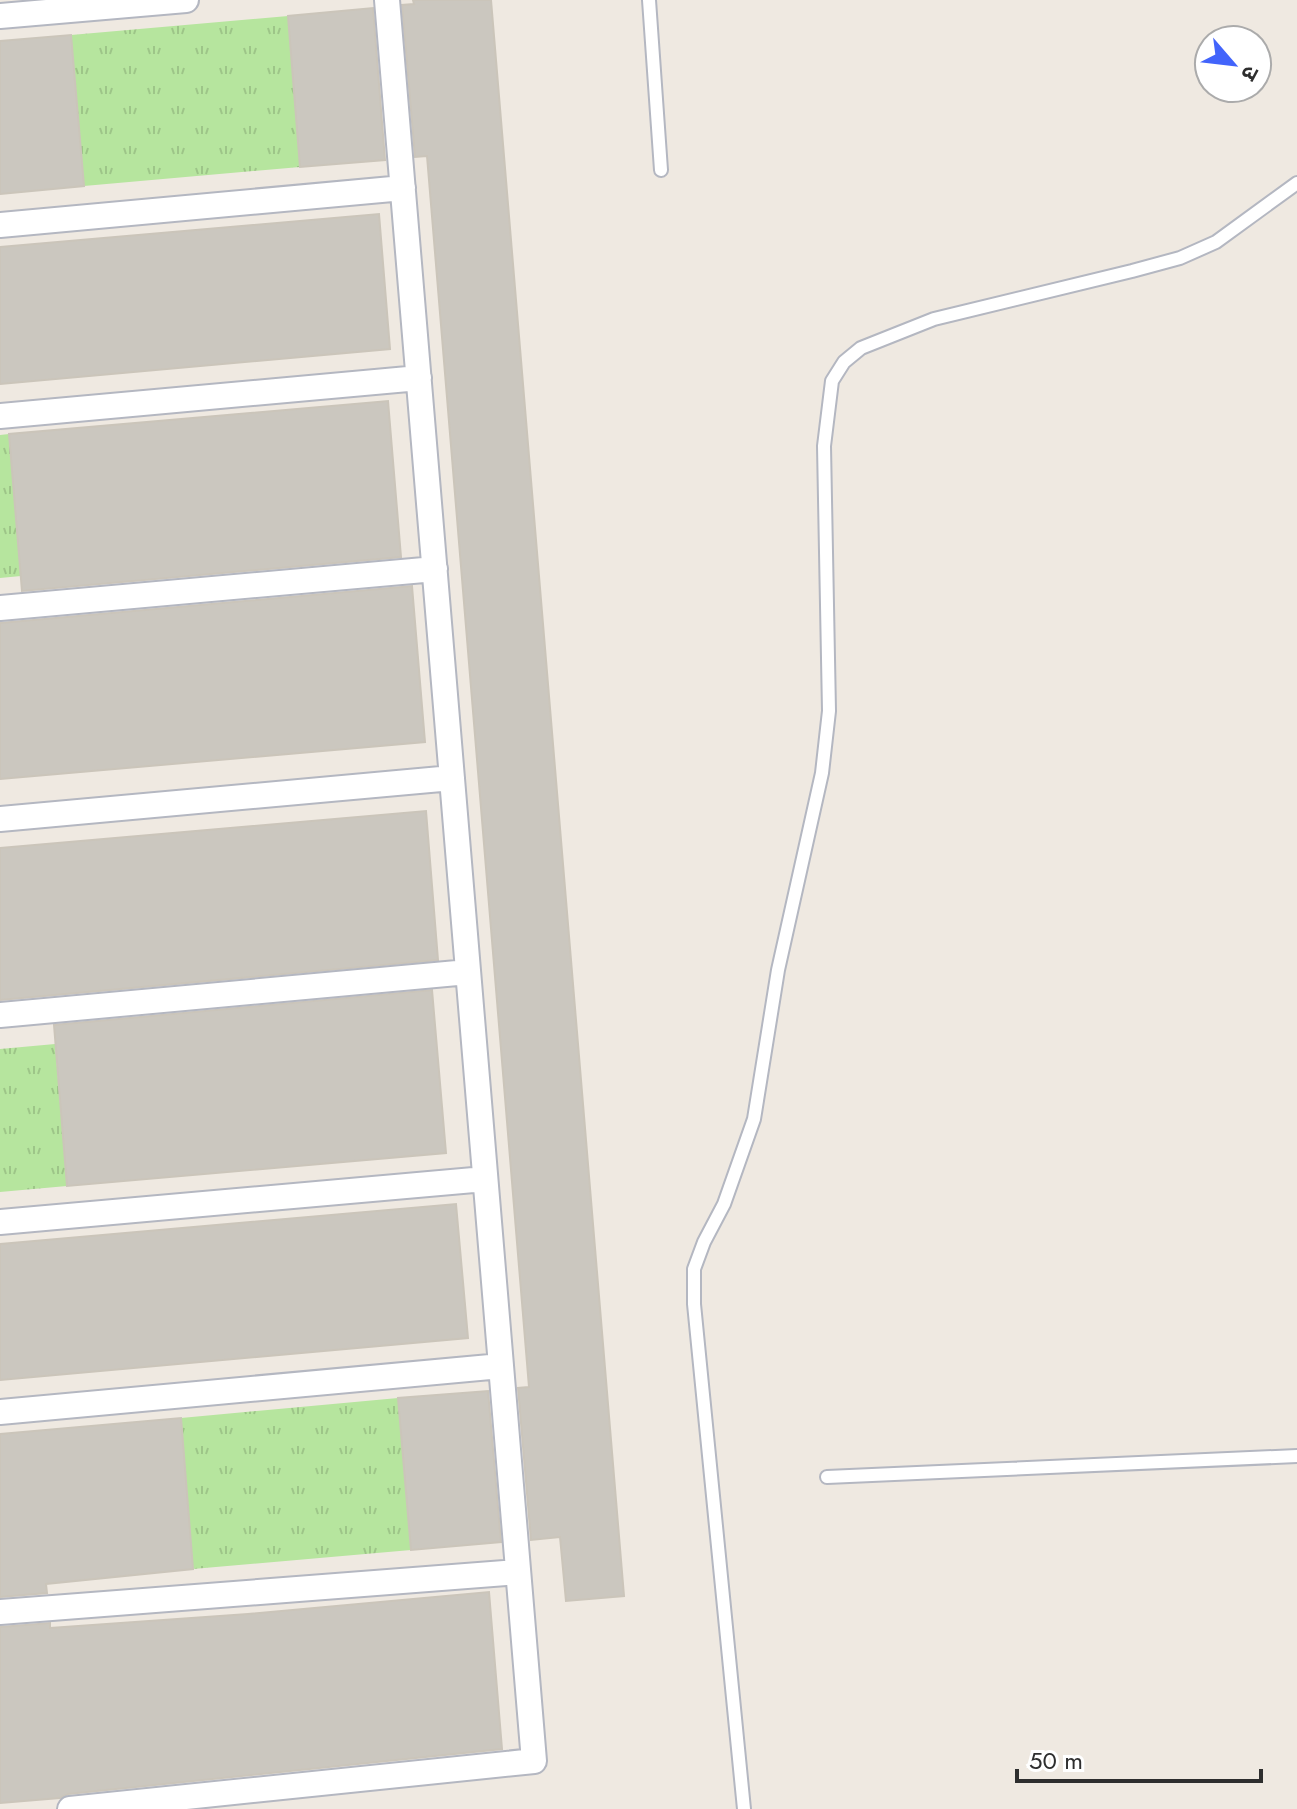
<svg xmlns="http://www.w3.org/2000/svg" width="1297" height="1809" font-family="Jost,'Noto Sans Devanagari',sans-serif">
<defs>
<pattern id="park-tufts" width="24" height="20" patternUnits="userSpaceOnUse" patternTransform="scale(2)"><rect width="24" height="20" fill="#b6e59e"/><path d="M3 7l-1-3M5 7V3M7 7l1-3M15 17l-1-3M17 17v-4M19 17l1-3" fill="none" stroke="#9dc588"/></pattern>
</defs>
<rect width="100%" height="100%" fill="#efe9e1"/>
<!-- park -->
<path fill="url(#park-tufts)" d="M288,16L300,167L84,186L71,35Z
M9,434L21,576L0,578V435Z
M55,1044L67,1186L0,1192V1049Z
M398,1398L411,1550L193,1569L181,1418Z"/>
<!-- building -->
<path fill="#cbc7bf" stroke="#cbc5ba" stroke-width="2" d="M413,0H491L624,1596L566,1601L560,1537L531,1540L518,1388L529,1387L427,156L415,157L402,5L414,4Z
M373,8L385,160L300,167L288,16Z
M71,35L84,186L0,194V41Z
M379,214L390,349L0,384V247Z
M388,401L401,557L22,591L9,434Z
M412,586L425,742L0,779V623Z
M426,811L438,960L0,1000V848Z
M432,990L446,1153L67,1186L54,1025Z
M456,1204L468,1338L0,1380V1244Z
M488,1391L501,1542L411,1550L398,1398Z
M181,1418L193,1569L46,1584L47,1593L0,1597V1434Z
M489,1592L502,1749L68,1794L60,1798L0,1803V1627L50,1623V1628L248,1614Z"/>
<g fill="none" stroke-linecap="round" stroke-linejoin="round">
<defs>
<path id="service" d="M649,0L661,170
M827,1477L1297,1456
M744,1809L694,1304V1269L704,1242L724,1204L754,1119L778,970L822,773L829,711L824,446L832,381L844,362L861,348L934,319L1132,271L1180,258L1216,242L1297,183"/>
<path id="minor" d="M0,16L186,0
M0,225L403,188
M0,416L419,378
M0,608L435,569
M0,819L452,778
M0,1015L468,972
M0,1222L485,1179
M0,1412L501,1366
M0,1612L518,1572
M70,1809L534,1761L387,0"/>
</defs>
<!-- service casing -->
<use href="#service" stroke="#b4b7c1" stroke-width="16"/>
<!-- minor casing -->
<use href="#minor" stroke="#b4b7c1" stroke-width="28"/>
<!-- service -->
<use href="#service" stroke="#fff" stroke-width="12"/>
<!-- minor -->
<use href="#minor" stroke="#fff" stroke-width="24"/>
</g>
<!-- north arrow -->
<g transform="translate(1233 64) rotate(118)"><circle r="38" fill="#ffffff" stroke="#ababab" stroke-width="2"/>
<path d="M0-6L14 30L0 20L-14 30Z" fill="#4264fb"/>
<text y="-12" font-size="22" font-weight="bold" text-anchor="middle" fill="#2e2e2e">उ</text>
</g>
<!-- scale -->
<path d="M1017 1769v12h244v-12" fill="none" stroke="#2e2e2e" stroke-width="4"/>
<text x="1029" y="1769" font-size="24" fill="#2e2e2e" stroke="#ffffff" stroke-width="6" paint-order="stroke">50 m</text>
</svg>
